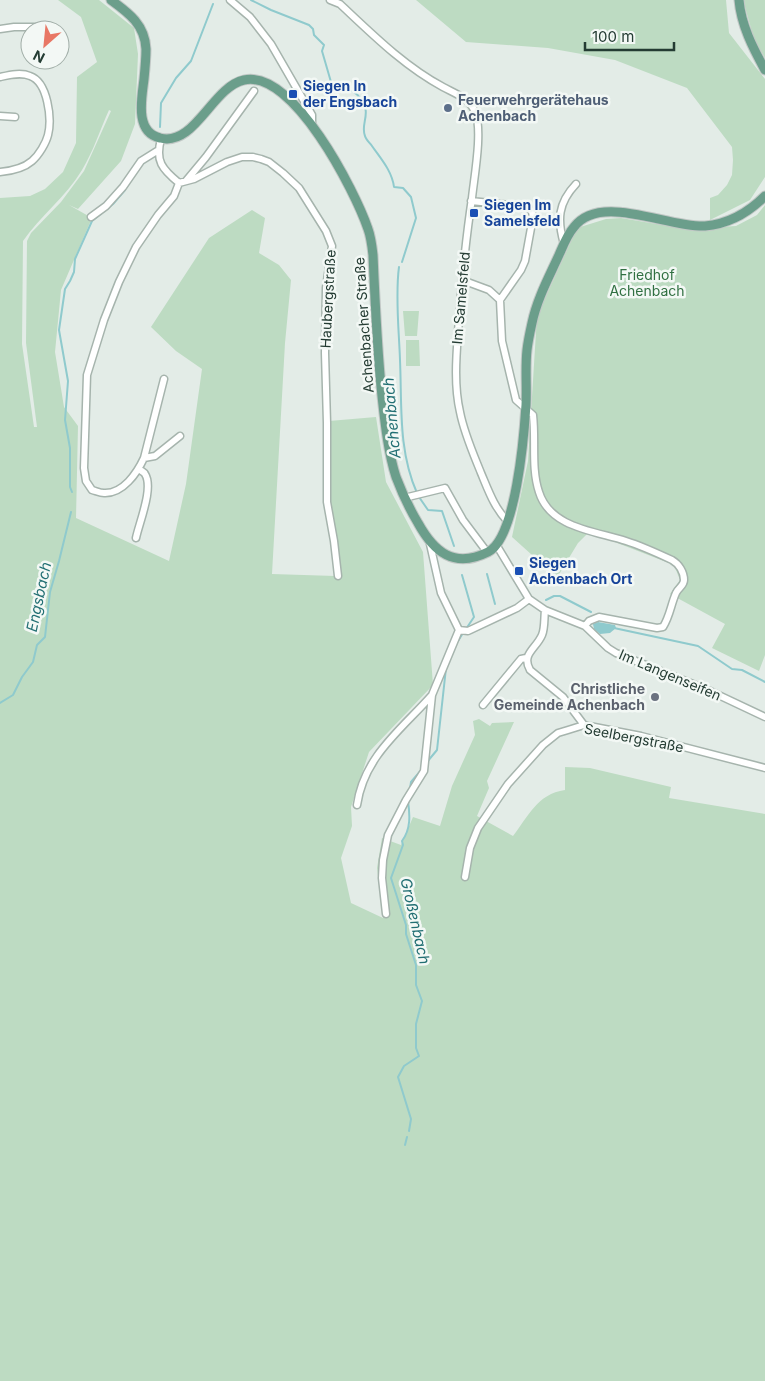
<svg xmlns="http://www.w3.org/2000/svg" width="765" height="1381" font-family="Inter,sans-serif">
<rect width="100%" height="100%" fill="#e3ece7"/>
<!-- green -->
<path fill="#bddbc2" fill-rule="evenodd" d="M58,0H99L134,28L138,54L135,124L121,161L78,209L69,205L92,218L61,290L55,352L64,407L78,426L76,518L169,561L186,484L202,369L176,351L151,327L209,238L252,210L265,218L259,253L279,265L291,280L285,343L272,574L335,576L332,541L325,496L329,421L376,417L386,482L423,552L433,685L369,752L351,807L352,826L341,858L351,903L383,918L377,868L382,838L401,845L413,817L440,826L452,786L475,735L473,721L479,719L490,726L492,723L514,722L487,781L489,788L477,816L513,836C528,817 537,794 565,790V767L590,768L671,787L669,798L765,814V1381H0V198L30,196L45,189L63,172L76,143L77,77L97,62L81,17ZM109,110L111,111L84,171L61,202L31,233L27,241L26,343L37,427H34L22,344L23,241C40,216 66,197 82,170C93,152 100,130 109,110Z
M416,0H726L729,33L765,79V177L750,200L710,220V198L718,195L727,185L732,175L733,160L732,147L687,88L615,60L548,48L466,42Z
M743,0H765V58L754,39Z
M765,205V655L759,671L712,648L725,624L670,594L680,580L674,565L589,532L578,543L558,576L552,573L512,537L528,461L537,316L577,228L606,219L621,218L686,229L736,226L757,215Z
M403,311H419L417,336H405Z
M406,340H419L420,366H406Z"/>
<!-- water -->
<path fill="#8fcacd" d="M598,622L615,625L616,628L610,633L600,634L594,629L593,624Z"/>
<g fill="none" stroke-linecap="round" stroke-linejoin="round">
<!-- stream -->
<path stroke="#8fcacd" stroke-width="2" d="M251,0L271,10L309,25L313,29L314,35L324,45L322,51L331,82C341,93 351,85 361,99C372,114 360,124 365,136C366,140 370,143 372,146C381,159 392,171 394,187L403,188L411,197L416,218L402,262
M160,127L161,103L176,78L191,61L213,4
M399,267C395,296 399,330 400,360C402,405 398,450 417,493
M72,492L70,487V448L65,420L68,381L59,330L65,289L70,281L74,272L75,259L92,221L113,204L125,190
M419,497L428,510L442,511L454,546
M487,574L495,604
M462,575L474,617L466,629
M546,600L554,596H560L591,612
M614,628L698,646L732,669L742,670L765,682
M458,641L463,633
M0,703L13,695L22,677L33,662L37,645L45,637L50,592L59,561L71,512
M427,762L437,750L446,668
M410,789L411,782L423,768
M408,801C410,815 411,829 402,841L403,845L391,878L406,925V934L416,965V985L422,1001L416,1024V1048L419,1056L404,1066L398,1077L411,1119L409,1131
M405,1145L407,1137"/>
<defs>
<path id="minor" d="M230,0L250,17L271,44L312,115V124
M330,0L340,4C372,34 404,66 443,87C456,94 469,98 475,112C483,130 474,178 472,198C466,238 462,278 459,318C457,349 453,382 460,412C464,433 473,453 481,473C489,492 494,507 508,522
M0,29L14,27H43
M0,77C9,75 21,72 30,76C48,82 52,119 48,135C46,143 39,155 32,161C24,168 11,171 0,172
M0,116L15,117
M161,139C155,161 162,169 179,183
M186,181L206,157L254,91
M179,183L194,179L227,162L242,157H253L261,159L269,162L283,173L299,188L326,231L332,246L326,288L325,353L327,423V502L334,541L338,576
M471,201L528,207L532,212L533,217L525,261L521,270L500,300
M91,217L106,206L123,187L141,161L157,151
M564,244C557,220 558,203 576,184
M462,280L489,290L500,300L502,341L516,400L533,415C536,441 531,468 539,492C550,528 595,531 626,541C642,546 657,553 672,560C679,564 684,572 684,580C684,586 678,588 676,593C671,604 670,616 663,627L657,628L599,617L589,621L585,626
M164,379L144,458C137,473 123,494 104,493C100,493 96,491 92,490L86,481L84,468L87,375L104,320L119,282L136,247L158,215L174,196L179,183
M144,458L155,456L180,436
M404,498L445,488L463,520L487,552
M136,538C139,523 154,488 145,474C144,472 141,471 139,469
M430,544L441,593L459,630
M497,546L529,599L545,610L585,626L608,648L616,653L710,691L765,717
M545,610C544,618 545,628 542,635C536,649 521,654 530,670L563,697L584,725
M459,630L468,631L517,608L529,599
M483,705L521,659L526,658
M357,805C364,756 402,729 432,695
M465,877L470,848L478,828L508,784L543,745L558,733L568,730L584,725L641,736L765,768
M386,914L382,878L383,860L388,835L406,800L424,771L432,695L459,630"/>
<path id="major" d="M111,0C129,13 145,25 146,49C146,59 145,69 144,79C142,97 134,132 160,138C195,147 212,87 244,80C293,69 355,191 368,229C371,237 372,246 373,255C375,302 377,349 382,396C385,423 388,452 396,477C402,493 409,508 418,523C434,552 454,569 488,552C516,538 524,436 526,405C527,387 525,368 527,350C528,341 530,332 532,323C537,299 549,277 559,255C563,246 567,235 574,227C600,192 668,228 705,226C729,224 748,213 765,196
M739,0C741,25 753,48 765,70"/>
</defs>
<!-- minor casing -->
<use href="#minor" stroke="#a6b4ad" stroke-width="9"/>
<!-- major casing -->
<use href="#major" stroke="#c2c8c6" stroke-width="11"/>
<!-- minor -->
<use href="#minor" stroke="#fff" stroke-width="6"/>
<!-- major -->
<use href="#major" stroke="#6b9e8b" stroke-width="9"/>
</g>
<!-- markers -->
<g fill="#1a4fb4" stroke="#f3f8f5" stroke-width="2">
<rect x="288" y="89" width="10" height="10" rx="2.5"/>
<rect x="469" y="208" width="10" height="10" rx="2.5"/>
<rect x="514" y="566" width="10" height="10" rx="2.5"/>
</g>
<circle fill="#5c6f8a" stroke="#f3f8f5" stroke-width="2" cx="448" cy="108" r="5"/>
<circle fill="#6b7280" stroke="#f3f8f5" stroke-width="2" cx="655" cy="697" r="5"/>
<g text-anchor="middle" stroke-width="5" stroke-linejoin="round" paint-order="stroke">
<!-- transit labels -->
<g font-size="14" font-weight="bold" fill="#164399" stroke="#f3f8f5" text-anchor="start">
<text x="303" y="91">Siegen In<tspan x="303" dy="16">der Engsbach</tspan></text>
<text x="484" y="210">Siegen Im<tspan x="484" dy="16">Samelsfeld</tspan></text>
<text x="529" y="568">Siegen<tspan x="529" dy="16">Achenbach Ort</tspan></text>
</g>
<!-- service labels -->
<g font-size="14" font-weight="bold" fill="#4e5e75" stroke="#f3f8f5" text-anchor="start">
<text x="458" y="105">Feuerwehrgerätehaus<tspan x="458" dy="16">Achenbach</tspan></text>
</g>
<!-- park labels -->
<g font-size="14" fill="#317042" stroke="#f3f8f5">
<text x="647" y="280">Friedhof<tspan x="647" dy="16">Achenbach</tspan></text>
</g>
<!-- street labels -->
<g font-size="14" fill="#243c33" stroke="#f3f8f5">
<text transform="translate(461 298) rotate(-85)" y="5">Im Samelsfeld</text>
<text transform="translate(328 299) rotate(-87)" y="5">Haubergstraße</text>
<text transform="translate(364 325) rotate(-94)" y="5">Achenbacher Straße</text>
<text transform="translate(670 675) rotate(23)" y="5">Im Langenseifen</text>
<text transform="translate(634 738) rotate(11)" y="5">Seelbergstraße</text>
</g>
<!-- worship labels -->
<g font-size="14" font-weight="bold" fill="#5b616d" stroke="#f3f8f5" text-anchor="end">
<text x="645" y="694">Christliche<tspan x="645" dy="16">Gemeinde Achenbach</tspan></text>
</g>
<!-- water labels -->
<g font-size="15" font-style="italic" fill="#226f73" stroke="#f3f8f5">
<text transform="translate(392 418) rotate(-95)" y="5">Achenbach</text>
<text transform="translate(39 597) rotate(-78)" y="5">Engsbach</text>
<text transform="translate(415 921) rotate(77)" y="5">Großenbach</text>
</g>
</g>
<!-- north arrow -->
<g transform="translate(45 45) rotate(207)"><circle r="24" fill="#f3f8f5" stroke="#a0ada7"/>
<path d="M0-4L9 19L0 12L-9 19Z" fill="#e87765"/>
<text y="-8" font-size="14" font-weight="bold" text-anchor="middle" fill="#243c33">N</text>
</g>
<!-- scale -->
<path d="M585 42v8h89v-8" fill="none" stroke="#243c33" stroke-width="2.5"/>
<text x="592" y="42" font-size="15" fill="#243c33" stroke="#f3f8f5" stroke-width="4" paint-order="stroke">100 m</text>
</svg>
